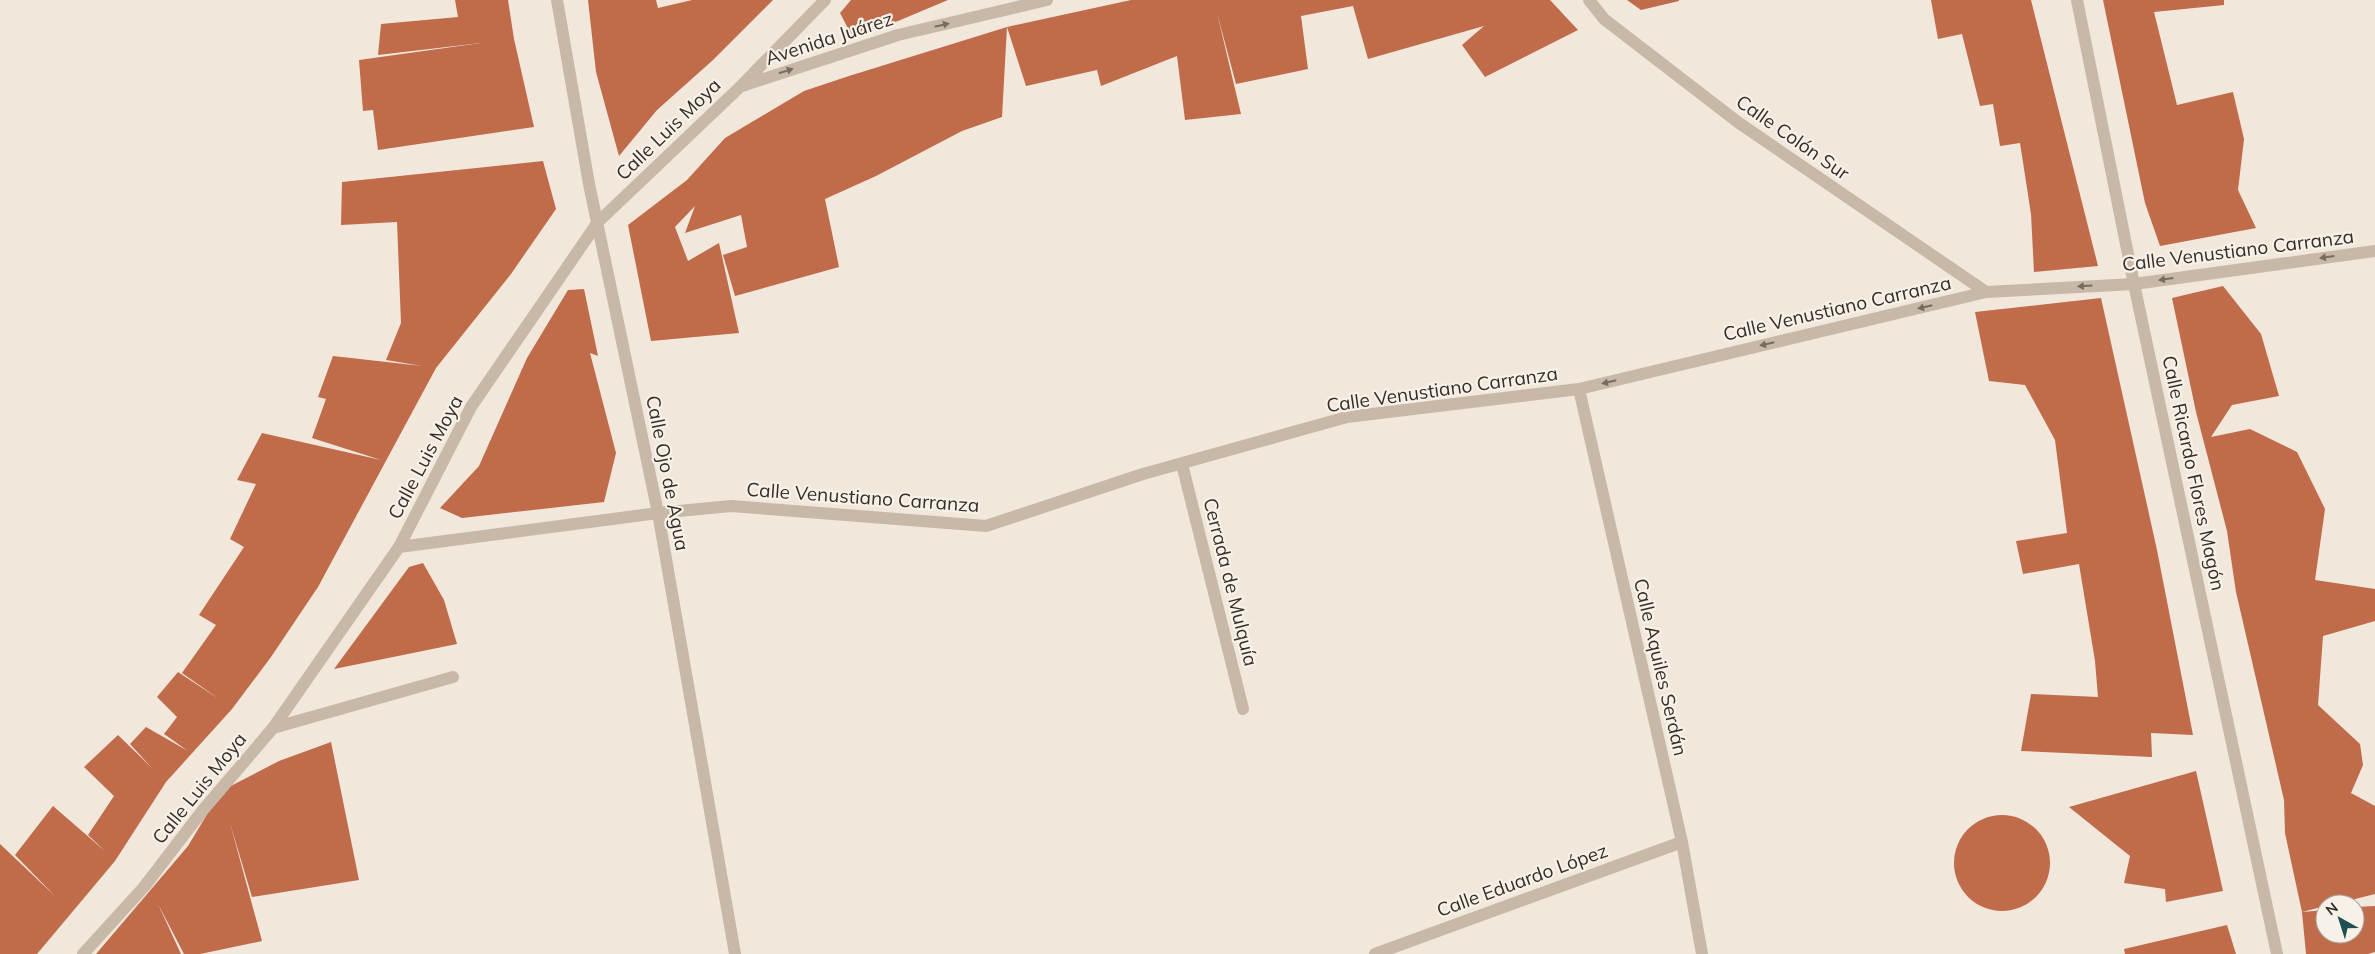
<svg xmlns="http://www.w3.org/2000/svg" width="2375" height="954" font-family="Mulish,sans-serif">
<rect width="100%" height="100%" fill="#f1e7db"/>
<!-- building -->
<path fill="#c06b4a" d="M455,0H508L514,39L534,127L378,150L373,110L363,111L359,60L481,43L378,55L381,24L458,17Z
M588,0H656L658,8L692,0H773L713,60L657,110L619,156L596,72Z
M851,0H948L898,21L852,36L840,13Z
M1131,0H1550L1578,30L1485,77L1462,45L1484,26L1368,59L1353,6L1301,16L1308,69L1236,84L1217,13L1241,114L1185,120L1177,56L1101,86L1097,70L1026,86L1007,27L1002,117L962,131L876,176L825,199L839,267L735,296L723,255L747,247L741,215L685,233L695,206L675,227L688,261L719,243L739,333L651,341L628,225L687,180L725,138L804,91L849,76L1007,27Z
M1627,0H1679V1L1641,10Z
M1931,0H2031L2098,266L2034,272L2031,214L2020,143L2000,146L1993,104L1980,106L1962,34L1938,39Z
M2103,0H2224V5L2154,12L2177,105L2233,92L2244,139L2238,190L2256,228L2160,246L2145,203Z
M543,161L556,209L511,274L436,368L318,587L271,657L232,709L166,782L115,861L37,954H0V844L55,896L15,855L53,806L106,852L88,835L114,796L84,767L118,735L152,768L130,744L146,727L188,751L164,734L177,717L157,697L178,672L219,699L182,673L216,625L199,615L244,547L230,539L256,484L237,480L262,433L381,460L312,438L326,399L318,397L333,356L422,366L386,360L401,323L397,222L341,225L342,182Z
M2223,286L2261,334L2279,396L2232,405L2211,437L2250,429L2297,452L2325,509L2315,580L2375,589V621L2323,636L2318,705L2360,744L2363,765L2351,793L2375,806V894L2335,904H2325V906L2302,912L2285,833L2284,800L2236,592L2227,531L2196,412L2172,298Z
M584,289L598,356L590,353L616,453L604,502L462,518L440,508L479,466L527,358L568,290Z
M2101,298L2157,550L2193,735L2151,733L2152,757L2021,751L2031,694L2098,697L2095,661L2079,564L2023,574L2016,541L2067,533L2055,440L2025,385L1989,381L1975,312Z
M423,563L444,600L457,644L334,669L409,567Z
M331,742L359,880L252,897L230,823L262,941L200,954H184L158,904L181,954H96L188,846L221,791L279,761Z
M2196,771L2223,891L2166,902L2165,889L2124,883L2130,856L2069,807Z
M1954 863a48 48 0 1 1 96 0a48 48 0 1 1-96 0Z
M2375,906V952L2368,954H2306L2302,912L2325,910V934H2355V907Z
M2227,925L2236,954H2125L2124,949Z"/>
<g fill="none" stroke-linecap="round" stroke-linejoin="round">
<!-- minor -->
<path stroke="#c8b8a8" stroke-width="12" d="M557,0L589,184L658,513L735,954
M1589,0L1604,19L1739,123L1986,292
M742,86L898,35L1047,0
M1579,389L1682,842L1702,954
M1182,464L1243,709
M399,547L658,513L731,506L986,526L1143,474L1347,417L1579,389L1986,292L2134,284L2375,251
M273,728L453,677
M83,954L144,887L203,810L273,728L399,547L471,407L598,222L740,87L825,0
M1375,954L1682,842"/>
<!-- tertiary -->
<path stroke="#c8b8a8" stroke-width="12" d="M2077,0L2134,284L2277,954"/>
</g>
<!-- one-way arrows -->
<defs><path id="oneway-solid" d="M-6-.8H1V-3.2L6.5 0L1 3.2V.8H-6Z" transform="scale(1.25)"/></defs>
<g fill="#776c62">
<use href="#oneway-solid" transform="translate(942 25) rotate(-13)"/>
<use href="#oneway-solid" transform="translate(786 71) rotate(-18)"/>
<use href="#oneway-solid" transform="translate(2327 257) rotate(172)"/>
<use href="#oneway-solid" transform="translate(2166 279) rotate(172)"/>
<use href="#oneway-solid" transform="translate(2085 286) rotate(177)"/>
<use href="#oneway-solid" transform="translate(1925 307) rotate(167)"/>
<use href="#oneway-solid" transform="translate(1767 344) rotate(167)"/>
<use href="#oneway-solid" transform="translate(1609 382) rotate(167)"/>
</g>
<g text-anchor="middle" stroke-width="4.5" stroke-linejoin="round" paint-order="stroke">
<!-- street labels -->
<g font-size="19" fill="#352d28" stroke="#f8f1e7">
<text transform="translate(829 38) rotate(-18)" y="7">Avenida Juárez</text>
<text transform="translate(668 129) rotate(-44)" y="7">Calle Luis Moya</text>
<text transform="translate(1793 137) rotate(35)" y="7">Calle Colón Sur</text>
<text transform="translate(2238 250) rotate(-7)" y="7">Calle Venustiano Carranza</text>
<text transform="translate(1837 308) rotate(-13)" y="7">Calle Venustiano Carranza</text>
<text transform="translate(1442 389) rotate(-8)" y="7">Calle Venustiano Carranza</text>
<text transform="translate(425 457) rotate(-62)" y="7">Calle Luis Moya</text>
<text transform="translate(668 473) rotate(79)" y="7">Calle Ojo de Agua</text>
<text transform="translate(2194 473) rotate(78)" y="7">Calle Ricardo Flores Magón</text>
<text transform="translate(863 497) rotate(4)" y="7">Calle Venustiano Carranza</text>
<text transform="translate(1231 582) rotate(76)" y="7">Cerrada de Mulquía</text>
<text transform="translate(1661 667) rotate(77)" y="7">Calle Aquiles Serdán</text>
<text transform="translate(199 788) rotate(-51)" y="7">Calle Luis Moya</text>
<text transform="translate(1522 880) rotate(-20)" y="7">Calle Eduardo López</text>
</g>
</g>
<!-- north arrow -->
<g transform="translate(2340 919) rotate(321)"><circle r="24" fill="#f8f1e7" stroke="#aaa39b"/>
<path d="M0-4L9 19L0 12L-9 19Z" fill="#1f4f55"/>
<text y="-8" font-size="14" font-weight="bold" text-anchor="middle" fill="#352d28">N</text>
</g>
</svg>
